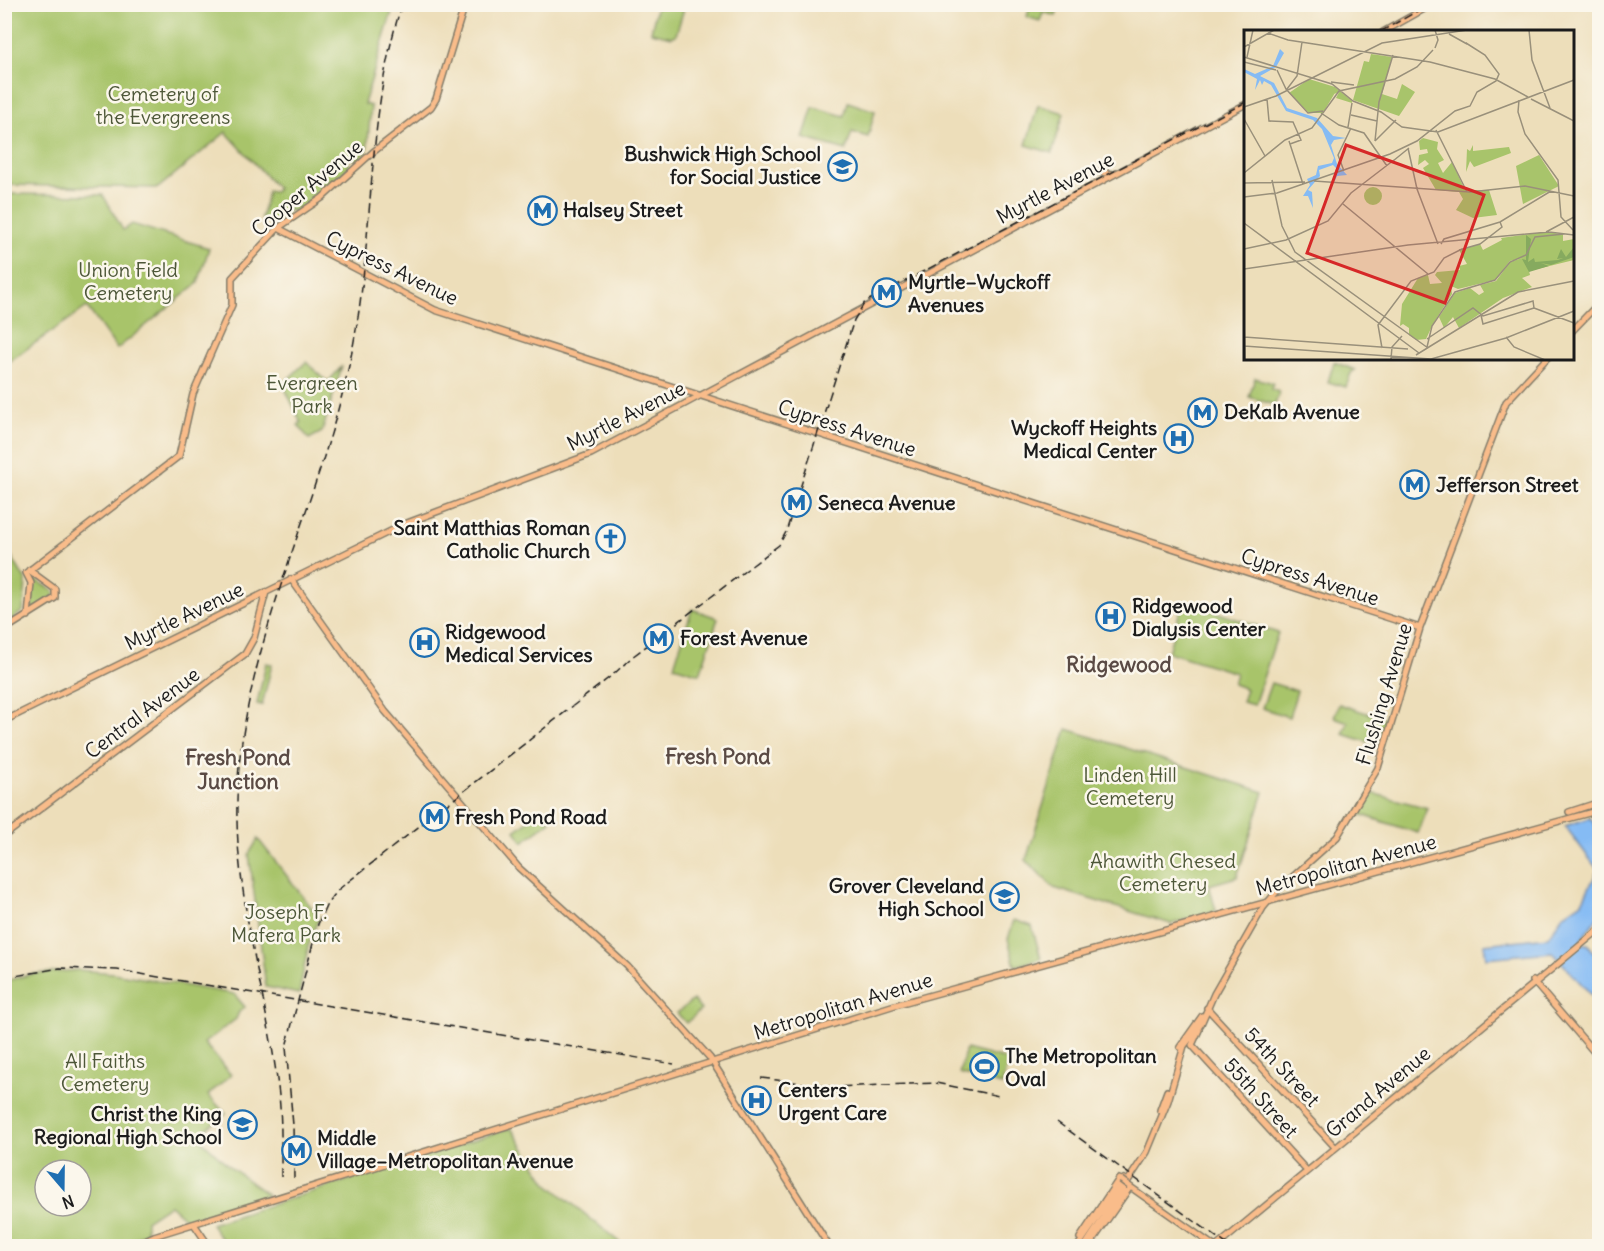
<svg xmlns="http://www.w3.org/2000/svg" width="1604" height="1251" font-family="Delius,sans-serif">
<rect width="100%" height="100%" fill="#fbf7ec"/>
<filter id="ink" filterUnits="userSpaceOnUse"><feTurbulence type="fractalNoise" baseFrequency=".0167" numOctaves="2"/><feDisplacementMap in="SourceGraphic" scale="12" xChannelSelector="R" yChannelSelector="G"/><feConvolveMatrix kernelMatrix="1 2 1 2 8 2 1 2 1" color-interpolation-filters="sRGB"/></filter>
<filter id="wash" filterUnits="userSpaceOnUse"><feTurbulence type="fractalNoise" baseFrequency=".008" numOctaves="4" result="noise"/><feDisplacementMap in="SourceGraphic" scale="24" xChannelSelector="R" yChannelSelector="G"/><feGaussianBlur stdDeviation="1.35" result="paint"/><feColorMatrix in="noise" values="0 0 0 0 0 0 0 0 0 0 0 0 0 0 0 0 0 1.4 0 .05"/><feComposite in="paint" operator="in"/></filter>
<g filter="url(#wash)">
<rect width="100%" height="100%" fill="#eddeba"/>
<!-- green -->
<path fill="#a8c46b" stroke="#627044" stroke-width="1.5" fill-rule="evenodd" d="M5,4L394,5L364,104L371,106L367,152L359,159H348L349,167L316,198L294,212L288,209L285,218L278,223L261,219L268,191L275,192L277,188L226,132L158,188L5,185Z
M657,4L685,5L676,35L672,37L651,32Z
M1030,5L1031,4L1059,5L1056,16L1043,12L1040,21L1027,17Z
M848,102L875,111L868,137L852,132L846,150L803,138L813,107L844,116Z
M1038,105L1064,113L1052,153L1026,145Z
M5,194L103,195L123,230L132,224L209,248L198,283L117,349L87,307L5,364Z
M306,362L328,382L342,366L322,432L309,439L298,425L301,423L283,384Z
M1334,362L1355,370L1351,373L1346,387L1328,382Z
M1255,378L1273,383L1271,389L1279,392L1275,405L1249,397Z
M4,544L26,581L23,611L5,624Z
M36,580L54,591L55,595L37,609L32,608L33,582Z
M1183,601L1278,633L1254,705L1242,702L1246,689L1233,684L1236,673L1168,652Z
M692,609L718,618L700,674L674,666Z
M266,663L272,664L262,705L257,704Z
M1271,683L1297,691L1289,717L1262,708Z
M1339,704L1385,719L1377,745L1343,734L1348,722L1334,717Z
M1067,729L1264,792L1237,877L1209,885L1216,911L1171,924L1054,888L1026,860Z
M1371,793L1428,808L1418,833L1359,814Z
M542,810L550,821L523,842L515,831Z
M258,839L319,917L308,947L299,994L266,987L249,854Z
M1014,920L1032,926L1041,959L1015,966L1008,939Z
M79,970L113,973L234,994L245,1007L239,1012L236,1019L204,1043L231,1075L208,1095L226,1114L197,1136L229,1166L268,1195L188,1221L170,1205L146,1221V1233L120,1246H5V981L32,974ZM45,1170H81V1206H45Z
M693,1000L701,1010L686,1023L677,1013Z
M966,1049L1008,1060L1002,1085L959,1074Z
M511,1128L547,1183L624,1246H231L220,1237L211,1224Z"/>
<!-- water -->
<path fill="#85bbf4" stroke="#506c88" stroke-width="1.5" d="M1590,818L1599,830V915L1581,940L1584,944H1588L1599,960V1003L1552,952L1486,958L1484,944L1549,937L1563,915L1582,902L1598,870L1565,826Z"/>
</g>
<g filter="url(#ink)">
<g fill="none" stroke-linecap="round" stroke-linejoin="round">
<defs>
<path id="major" d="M1383,32L1433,4
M1096,171L1112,174
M278,228L435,310L1420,628
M1572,331L1600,302
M291,579L385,711L519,868L627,966L710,1058L829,1246
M28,616L31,583L26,573L179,456L193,394L232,305V278L278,228L322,198L373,152L431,107L436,99L465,4
M4,630L55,598V589L29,570
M4,721L407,523L591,454L1246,104
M1569,812L1600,802
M4,836L245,654L254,638L266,592
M1533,981L1600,1059
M1207,1008L1335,1147
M1199,1030L1192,1045L1307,1171
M1180,1047L1202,1016
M1160,1110L1167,1091
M1129,1186L1214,1246
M194,1224L209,1246
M1080,1238L1119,1179L1121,1180
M132,1246L154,1236L895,1005L1600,810
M1078,1246L1124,1179
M1085,1246L1147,1152L1168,1101L1184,1046L1201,1024L1214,994L1263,908L1278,890L1337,837L1378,768L1420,628L1506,402L1547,358
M1089,1246L1130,1187
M1217,1246L1600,929"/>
</defs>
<!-- major casing -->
<use href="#major" stroke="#847d6b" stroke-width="8"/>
<!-- major -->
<use href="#major" stroke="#f9bc8a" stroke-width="5"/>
<!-- rail -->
<path stroke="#1c1c1c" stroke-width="1.5" stroke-dasharray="9 4.5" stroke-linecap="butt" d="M1380,32L1430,4
M4,978L60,968L117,970L674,1064
M761,1078L834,1087L936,1083L999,1096
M1057,1122L1229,1246
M281,1177C281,1147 282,1117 278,1087C266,992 235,898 237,802C240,649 319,507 350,361C376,242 364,120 402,4
M294,1178L293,1125L286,1047L318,924L327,904L339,889L615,673L632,657L779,545L786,532L854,320L865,302L1246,102"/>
<defs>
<path id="major-bridge" d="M1121,1180L1129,1186"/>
</defs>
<!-- major-bridge casing -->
<use href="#major-bridge" stroke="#847d6b" stroke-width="8" stroke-linecap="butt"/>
<!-- major-bridge -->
<use href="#major-bridge" stroke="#f9bc8a" stroke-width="5"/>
</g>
</g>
<!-- icons -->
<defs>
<symbol id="school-ring" viewBox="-11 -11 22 22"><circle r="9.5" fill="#fbf7ec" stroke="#1f6fb2" stroke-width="1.5"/><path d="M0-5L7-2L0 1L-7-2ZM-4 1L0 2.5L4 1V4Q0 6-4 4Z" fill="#1f6fb2"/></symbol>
<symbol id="metro-ring" viewBox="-11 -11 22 22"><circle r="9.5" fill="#fbf7ec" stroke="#1f6fb2" stroke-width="1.5"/><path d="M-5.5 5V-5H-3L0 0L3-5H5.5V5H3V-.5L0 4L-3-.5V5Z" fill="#1f6fb2"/></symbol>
<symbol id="hospital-ring" viewBox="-11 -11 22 22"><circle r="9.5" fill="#fbf7ec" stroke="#1f6fb2" stroke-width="1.5"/><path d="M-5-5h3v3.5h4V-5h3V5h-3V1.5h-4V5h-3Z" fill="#1f6fb2"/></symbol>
<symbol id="church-ring" viewBox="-11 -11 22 22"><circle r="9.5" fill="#fbf7ec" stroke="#1f6fb2" stroke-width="1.5"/><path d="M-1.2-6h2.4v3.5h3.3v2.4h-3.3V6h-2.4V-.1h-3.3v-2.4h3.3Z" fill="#1f6fb2"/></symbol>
<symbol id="stadium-ring" viewBox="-11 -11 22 22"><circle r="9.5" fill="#fbf7ec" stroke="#1f6fb2" stroke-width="1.5"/><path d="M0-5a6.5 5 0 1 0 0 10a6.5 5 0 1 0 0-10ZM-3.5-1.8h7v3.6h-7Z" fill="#1f6fb2"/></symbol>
</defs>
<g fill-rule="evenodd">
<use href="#school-ring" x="826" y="150" width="33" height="33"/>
<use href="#metro-ring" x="526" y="194" width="33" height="33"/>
<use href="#metro-ring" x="870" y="276" width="33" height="33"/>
<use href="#metro-ring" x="1186" y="396" width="33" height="33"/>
<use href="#hospital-ring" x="1162" y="422" width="33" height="33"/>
<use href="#metro-ring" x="1398" y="468" width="33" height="33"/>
<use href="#metro-ring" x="780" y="486" width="33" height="33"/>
<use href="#church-ring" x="594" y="522" width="33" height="33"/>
<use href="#hospital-ring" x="1094" y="600" width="33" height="33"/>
<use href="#metro-ring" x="642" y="622" width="33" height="33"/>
<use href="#hospital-ring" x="408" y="626" width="33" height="33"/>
<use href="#metro-ring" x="418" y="800" width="33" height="33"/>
<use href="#school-ring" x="988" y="880" width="33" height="33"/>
<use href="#stadium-ring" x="968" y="1050" width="33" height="33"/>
<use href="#hospital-ring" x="740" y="1084" width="33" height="33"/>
<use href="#school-ring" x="226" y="1108" width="33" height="33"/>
<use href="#metro-ring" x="280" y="1134" width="33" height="33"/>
</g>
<g text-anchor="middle" stroke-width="5" stroke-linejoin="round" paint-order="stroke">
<!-- park labels -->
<g font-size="20" fill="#4d5738" stroke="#fbf7ec">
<text x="163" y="101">Cemetery of<tspan x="163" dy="23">the Evergreens</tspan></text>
<text x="128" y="277">Union Field<tspan x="128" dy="23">Cemetery</tspan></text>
<text x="312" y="390">Evergreen<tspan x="312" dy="23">Park</tspan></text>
<text x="1130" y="782">Linden Hill<tspan x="1130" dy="23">Cemetery</tspan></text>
<text x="1163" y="868">Ahawith Chesed<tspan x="1163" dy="23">Cemetery</tspan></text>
<text x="286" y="919">Joseph F.<tspan x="286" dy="23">Mafera Park</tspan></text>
<text x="105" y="1068">All Faiths<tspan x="105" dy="23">Cemetery</tspan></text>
</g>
<!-- poi labels -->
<g font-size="20" font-weight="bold" fill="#1c1c1c" stroke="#fbf7ec" text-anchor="start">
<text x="821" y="161" text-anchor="end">Bushwick High School<tspan x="821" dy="23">for Social Justice</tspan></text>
<text x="563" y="217">Halsey Street</text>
<text x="908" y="289">Myrtle–Wyckoff<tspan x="908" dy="23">Avenues</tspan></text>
<text x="1224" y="419">DeKalb Avenue</text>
<text x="1157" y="435" text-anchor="end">Wyckoff Heights<tspan x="1157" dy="23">Medical Center</tspan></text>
<text x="1436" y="492">Jefferson Street</text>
<text x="818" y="510">Seneca Avenue</text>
<text x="590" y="535" text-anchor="end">Saint Matthias Roman<tspan x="590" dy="23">Catholic Church</tspan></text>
<text x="1132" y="613">Ridgewood<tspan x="1132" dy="23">Dialysis Center</tspan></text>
<text x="445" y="639">Ridgewood<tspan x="445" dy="23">Medical Services</tspan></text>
<text x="680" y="645">Forest Avenue</text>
<text x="455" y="824">Fresh Pond Road</text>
<text x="984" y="893" text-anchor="end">Grover Cleveland<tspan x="984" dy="23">High School</tspan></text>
<text x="1005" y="1063">The Metropolitan<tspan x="1005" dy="23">Oval</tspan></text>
<text x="778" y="1097">Centers<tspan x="778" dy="23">Urgent Care</tspan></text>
<text x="222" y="1121" text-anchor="end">Christ the King<tspan x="222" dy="23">Regional High School</tspan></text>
<text x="317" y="1145">Middle<tspan x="317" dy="23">Village–Metropolitan Avenue</tspan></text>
</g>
<!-- street labels -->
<g font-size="20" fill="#1c1c1c" stroke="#fbf7ec">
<text transform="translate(307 188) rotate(-40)" y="7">Cooper Avenue</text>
<text transform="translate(1055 188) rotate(-28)" y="7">Myrtle Avenue</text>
<text transform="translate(392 268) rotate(26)" y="7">Cypress Avenue</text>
<text transform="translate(626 416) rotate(-27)" y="7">Myrtle Avenue</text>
<text transform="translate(847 428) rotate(18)" y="7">Cypress Avenue</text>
<text transform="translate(1310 577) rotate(18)" y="7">Cypress Avenue</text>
<text transform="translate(184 616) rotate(-26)" y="7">Myrtle Avenue</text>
<text transform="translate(1384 694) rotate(-73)" y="7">Flushing Avenue</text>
<text transform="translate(142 713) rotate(-37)" y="7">Central Avenue</text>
<text transform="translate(1346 865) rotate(-15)" y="7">Metropolitan Avenue</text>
<text transform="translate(843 1006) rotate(-17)" y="7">Metropolitan Avenue</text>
<text transform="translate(1282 1067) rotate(47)" y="7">54th Street</text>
<text transform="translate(1378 1092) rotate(-40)" y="7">Grand Avenue</text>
<text transform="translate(1261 1098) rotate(48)" y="7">55th Street</text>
</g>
<!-- neighbourhood labels -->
<g font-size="21" font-weight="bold" fill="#5a4a44" stroke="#fbf7ec">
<text x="1119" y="672">Ridgewood</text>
<text x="718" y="764">Fresh Pond</text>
<text x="238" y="765">Fresh Pond<tspan x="238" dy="24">Junction</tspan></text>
</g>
</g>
<!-- overview -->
<g transform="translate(1244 30)">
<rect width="330" height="330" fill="#eddeba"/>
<path d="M127,24L148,27L138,64L153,69L158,54L171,62L155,86L109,70L120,31L125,32ZM65,49L91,57L108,71V73L92,68L95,62L90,64L92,61L79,83H65L45,63ZM179,108L194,112L193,119L200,130L194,133L199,143L208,132L221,160H245L253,185L229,188L212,180L219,169L215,162L192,160L179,138L185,134L181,130L174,135L175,125L184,123L183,119L176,120L175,111ZM229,115V121L265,117L267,123L230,137L226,131L222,142L223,119L226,121ZM295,125L315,156L279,174L272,136ZM120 166a9 9 0 1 1 18 0a9 9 0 1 1-18 0ZM301,202L319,204V211L330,209V230L285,241L286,245L278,248L288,257L259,268L215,298L209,287L200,298L195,287L211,263L226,258L235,265L240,262L236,255L252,251L266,232L278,228L266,231L251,250L214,259L207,256L208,264L189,294L182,309L172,310L165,305V298L159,294L156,296L158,274L174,248L184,245L186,254L198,253L191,245L193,242L216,240L215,236L223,234L215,220L236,214L239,220L258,210L257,208Z" fill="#a8c46b"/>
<path d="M282,205L287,209L284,232L290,228L291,232L314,230L319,228L313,229L317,219L322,227L330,217V227L307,235L297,233L305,236L285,242L278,229L282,230Z" fill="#86aa5f"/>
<path d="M36,19L40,23L32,37L16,46L30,53L43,78L73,88L89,106L102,108L90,110L87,115L93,134L103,145L93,146L90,153L93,139L89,135L75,140L76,146L64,160L68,162L69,178L64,166H59L66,155L63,149L72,145L74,136L88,133L90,128L78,99L69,90L42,81L27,55L20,51L18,55L16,50L11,60L13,49L0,42V39L11,44L29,36Z" fill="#85bbf4"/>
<path fill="none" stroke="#99907b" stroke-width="1.5" d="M285,0L288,30L306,78M24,3L44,10L186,32L251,49L284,67M205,4L223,14M0,17L30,0M191,18L194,10L191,0M0,27L88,54L109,71L137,82L158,97L194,102L330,50M3,27L9,0M0,32L32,40M33,40L42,59L64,83L79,81M87,52L110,55M43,59L53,46L58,12M23,69L25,91L49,92L57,110L46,114M287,69L330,91M275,70L274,82L281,104L314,150L317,187L329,200M0,77L32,66L138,13L223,0M77,83L95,95L120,103L143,136M107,85L133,91M0,89L21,126M104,97L108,73M192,100L223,162M45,111L59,154M131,111L135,72L149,25M131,111L152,90M164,118L173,159L194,214M149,131L165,118M100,141L94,125L107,98M0,143L41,110L68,98L95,61L151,49L173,37L189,20M28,150L38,196L51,222L184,318M70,151L226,162L281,156L330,166M0,153L61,152M0,167L33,163L146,124L173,111L211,81L226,76L233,62L252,51L255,44L241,25L222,13M99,174L184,244M0,193L175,323M302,202L330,187M197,214L200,209L256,192L307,161M0,219L42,210L84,191L107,163L150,130M215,220L236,214L258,197L256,192M0,239L164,215L305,202L330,205M290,278L330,293M237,285L239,294L290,278M0,292L1,330M0,307L164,319M262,307L270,317L301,330M183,309L229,278L239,286L289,271L290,278M0,316L187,329L262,308L330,281M183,317L188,296L211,262L251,250L266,232L282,225L291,207L320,204M138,318L134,295L167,251L190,242L200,228L218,219M172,325L274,262L330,251M147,329L148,317L158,306"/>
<path fill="#d62828" fill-opacity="0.15" stroke="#d62828" stroke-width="3" d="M102,115L240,165L201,273L63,223Z"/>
<rect width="330" height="330" fill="none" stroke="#1c1c1c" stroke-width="3"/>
</g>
<!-- margin -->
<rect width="1604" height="1251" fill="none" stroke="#fbf7ec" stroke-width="24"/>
<!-- north arrow -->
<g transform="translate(63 1188) rotate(160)"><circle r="28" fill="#fbf7ec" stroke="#a29f99" stroke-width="1.5"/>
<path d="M0-4.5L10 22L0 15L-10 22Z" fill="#1f6fb2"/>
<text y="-9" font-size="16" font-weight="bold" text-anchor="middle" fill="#1c1c1c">N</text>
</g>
</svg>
